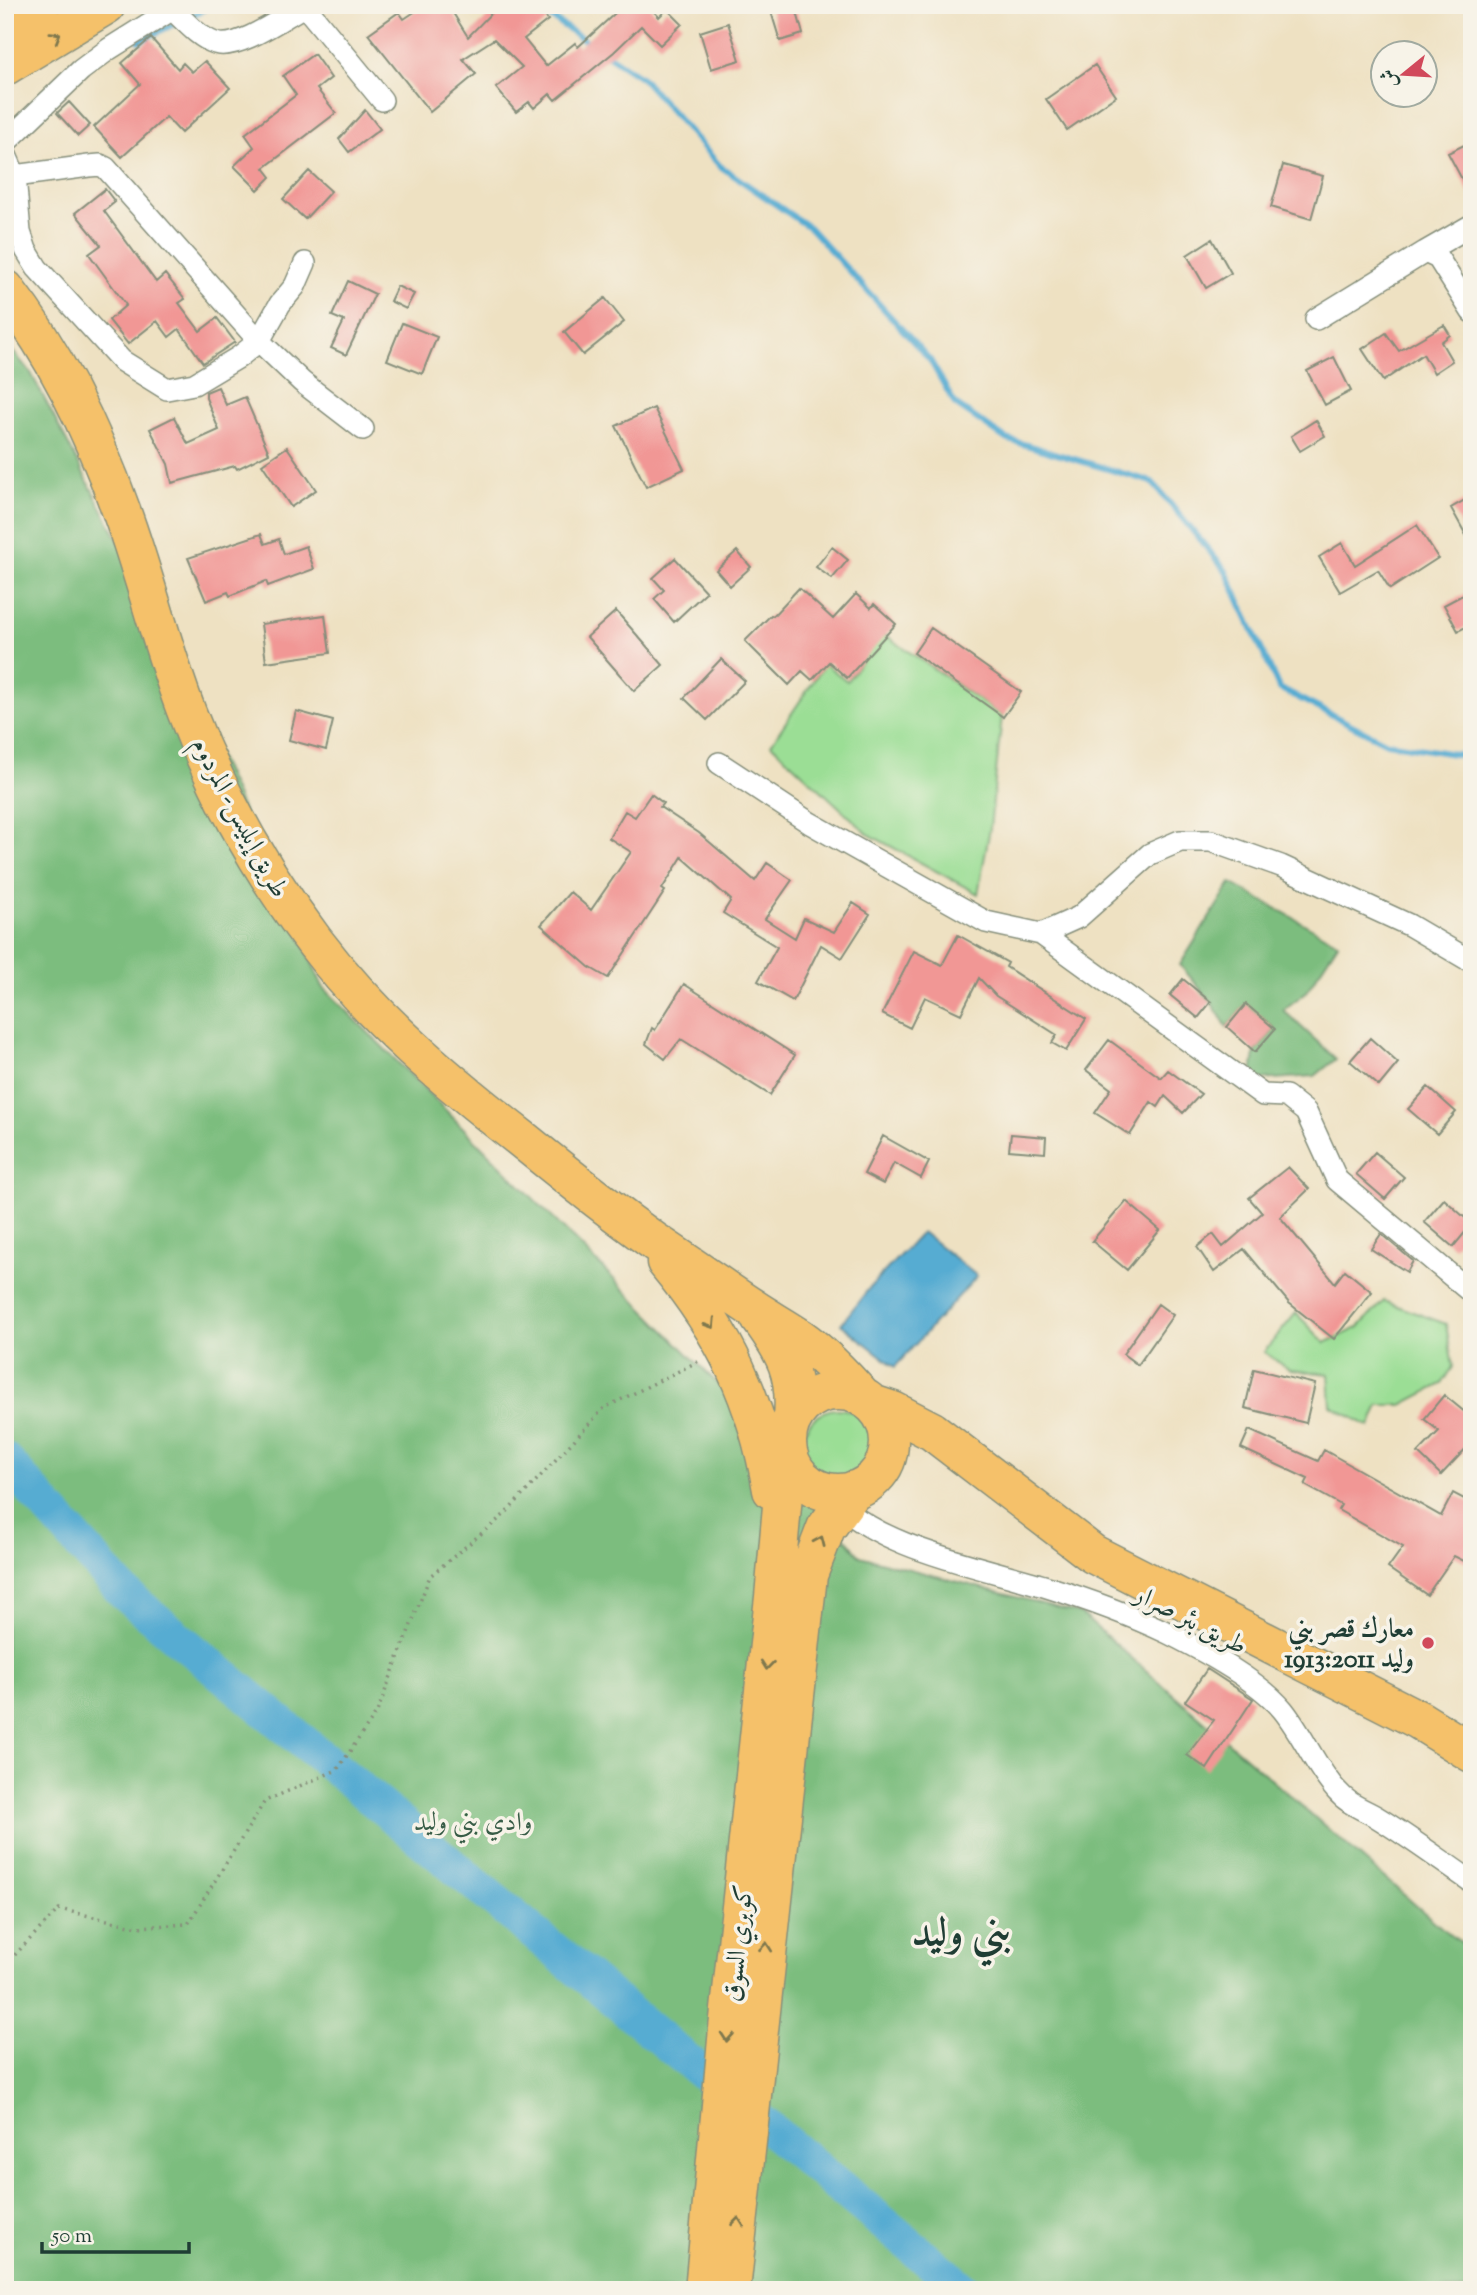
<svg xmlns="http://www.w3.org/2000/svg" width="1477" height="2295" font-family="'Sorts Mill Goudy',Amiri,serif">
<rect width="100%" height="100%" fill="#f7f3e8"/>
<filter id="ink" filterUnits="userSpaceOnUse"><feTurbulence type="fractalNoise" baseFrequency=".0143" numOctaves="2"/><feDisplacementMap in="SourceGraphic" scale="14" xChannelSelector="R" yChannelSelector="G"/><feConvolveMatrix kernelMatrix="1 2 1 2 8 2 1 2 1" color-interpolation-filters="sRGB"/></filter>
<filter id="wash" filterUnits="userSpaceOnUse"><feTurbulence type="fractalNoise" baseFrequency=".00686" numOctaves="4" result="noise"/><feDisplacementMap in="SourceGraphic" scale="28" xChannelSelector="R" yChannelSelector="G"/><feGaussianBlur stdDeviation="1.57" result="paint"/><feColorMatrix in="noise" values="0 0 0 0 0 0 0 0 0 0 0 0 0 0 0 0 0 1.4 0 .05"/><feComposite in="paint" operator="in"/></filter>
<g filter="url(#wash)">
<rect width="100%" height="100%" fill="#eee1c2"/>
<!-- green -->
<path fill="#9bde95" stroke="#5d8e64" stroke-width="2" d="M882,633L1002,716L990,828L978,894L868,834L771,744L825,664L847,681Z
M1384,1301L1446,1324L1453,1367L1442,1384L1402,1405H1379L1370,1427L1331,1406L1329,1374L1290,1370L1264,1352L1296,1313L1325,1343L1358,1328Z
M803 1444a35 35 0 1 1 70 0a35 35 0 1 1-70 0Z"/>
<!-- forest -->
<path fill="#7cbd7e" stroke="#4e7d59" stroke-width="2" d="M5,342L31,373L132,566L323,987L734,1400L860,1556L1081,1614L1450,1935L1472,1949V2290H5Z
M1231,883L1338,943L1306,992L1283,1010L1336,1059L1315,1076L1260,1080L1252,1075L1255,1052L1275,1029L1246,1005L1227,1027L1211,1002L1180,965Z"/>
<!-- water -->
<path fill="#56acd2" stroke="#3a7483" stroke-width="2" d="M922,1232L977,1276L895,1367L841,1324L871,1286Z"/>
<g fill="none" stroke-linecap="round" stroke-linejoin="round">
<!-- stream -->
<path stroke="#56acd2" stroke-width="6" d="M537,8L592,45
M139,41L213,5
M604,53L642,78L720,166L810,228L930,360L955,404L1006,439L1152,482L1226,571L1279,688L1387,743L1472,757"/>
<!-- river -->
<path stroke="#56acd2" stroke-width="35" d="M5,1460L124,1593L964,2290"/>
</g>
<g id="blocks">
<!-- building -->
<path fill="#f19795" d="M425,5H448L468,37L499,5H537L548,20L524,39L546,66L575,43L578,47L624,5H648L659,17L667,9L682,24L660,45L641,26L614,52L555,100L550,94L534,108L529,102L516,112L496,88L522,67L494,39L463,59L476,74L430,112L368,34L399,12L404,19Z
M769,5H795L803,34L780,41Z
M728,23L740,60L711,69L700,32Z
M151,38L178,69L183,63L192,72L205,61L230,88L181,133L166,117L122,157L94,127L140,84L122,63Z
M314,54L331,78L317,89L336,113L264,168L271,177L258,190L234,166L254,147L245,134L296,95L283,76Z
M1095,65L1116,96L1067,130L1046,99Z
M69,102L90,125L78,136L57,113Z
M365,110L380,129L349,152L339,139Z
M1472,141V198L1448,153Z
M1283,165L1323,176L1311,219L1271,207Z
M309,171L331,191L305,219L283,199Z
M105,189L115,202L104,211L156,282L165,274L185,299L179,303L200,331L217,318L235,342L203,363L179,329L169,337L157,321L128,344L109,320L126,305L89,254L101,245L75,213Z
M1212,239L1231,273L1206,288L1187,255Z
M348,281L375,294L346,355L331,348L344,321L332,316Z
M397,286L414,294L406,309L390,301Z
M605,298L624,322L583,355L564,332Z
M402,323L437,337L422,374L387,360Z
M1444,325L1450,335L1441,342L1452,361L1434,373L1423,354L1383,381L1362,349L1386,333L1399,351Z
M1334,357L1351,391L1325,405L1307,371Z
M218,387L226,405L245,397L269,453L237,469L235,466L172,483L168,464L150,429L174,417L188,444L219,430L206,398V392Z
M654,408L684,469L646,487L616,426Z
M1316,420L1325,436L1300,451L1291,436Z
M287,447L316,490L291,507L262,464Z
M1472,496V546L1451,508Z
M1417,525L1438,558L1390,589L1378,570L1340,592L1319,557L1342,543L1355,565Z
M261,534L265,544L279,539L284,554L306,546L314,569L268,586L266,581L230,596L228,592L206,601L188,558Z
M832,547L848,560L832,579L816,567Z
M737,551L751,567L730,586L716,570Z
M675,558L706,592L674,622L654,599L664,590L653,578Z
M799,588L833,619L856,594L871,608L874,604L896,624L847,678L829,662L812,680L802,671L789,685L745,641L771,615L773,616Z
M1472,590V624L1458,631L1444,605Z
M616,611L663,665L634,691L587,637Z
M325,615L330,653L266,662L261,624Z
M931,628L1021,692L1003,717L914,653Z
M721,659L745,681L707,720L684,698Z
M296,711L333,721L326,750L289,740Z
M651,794L663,803L660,807L699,833L755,881L767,863L792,880L765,919L795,938L804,918L834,932L853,903L870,914L842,958L821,945L793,1001L758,981L777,947L723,913L731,900L682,857L662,889L665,891L608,978L589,967L541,925L570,892L591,910L631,852L609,838L625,811L635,817Z
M958,935L1008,963L1006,967L1086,1019L1066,1051L1052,1043L1057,1035L996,996L979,978L961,1014L925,997L910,1028L882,1014L914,951L942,965Z
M1183,979L1211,1002L1198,1018L1170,995Z
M684,984L795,1055L770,1095L681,1039L665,1059L646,1044L652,1028L655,1030Z
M1246,1004L1275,1029L1255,1052L1227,1027Z
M1370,1038L1398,1063L1379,1086L1350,1061Z
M1109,1040L1161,1078L1168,1070L1201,1094L1183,1113L1165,1096L1158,1107L1151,1102L1130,1135L1095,1113L1111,1089L1086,1070Z
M1428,1087L1456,1112L1437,1134L1408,1109Z
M1011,1134L1046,1137L1045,1153L1009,1150Z
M883,1136L929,1162L921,1178L894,1163L883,1184L864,1174Z
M1375,1152L1404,1177L1385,1199L1356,1174Z
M1288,1167L1309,1189L1280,1217L1335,1283L1345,1270L1372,1292L1334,1339L1289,1303L1244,1249L1214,1272L1197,1247L1213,1234L1223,1247L1262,1213L1249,1198Z
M1444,1199L1472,1224L1453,1247L1424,1222Z
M1126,1201L1160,1230L1127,1270L1092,1241Z
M1381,1234L1413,1261L1407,1272L1371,1249Z
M1158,1304L1173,1315L1138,1365L1123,1354Z
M1254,1369L1315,1384L1306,1423L1245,1408Z
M1444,1395L1472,1418V1442L1441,1475L1418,1453L1439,1431L1424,1419Z
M1249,1430L1318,1461L1324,1450L1441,1516L1453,1493L1472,1503V1565L1454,1556L1427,1595L1388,1568L1403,1547L1338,1510L1341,1505L1305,1485L1308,1479L1241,1448Z
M1207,1669L1253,1699L1207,1769L1187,1755L1214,1720L1185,1701Z"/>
</g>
</g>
<g filter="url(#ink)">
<use href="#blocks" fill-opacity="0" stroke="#868f7b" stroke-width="2"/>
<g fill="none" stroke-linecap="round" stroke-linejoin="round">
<defs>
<path id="street" d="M304,5L382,100
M172,9C185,21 198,37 215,43C237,51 284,17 304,6
M5,143L81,70L109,49L179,5
M5,153L15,176L20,232L26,250L37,268L122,361L167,389L194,384L239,357L259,341L280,304L295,286L305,263
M15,176L89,166L100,165L106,168L259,341L302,382L363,429
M1425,252L1472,225
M1316,319L1425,252L1438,258L1472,312
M719,763L810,823L986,922L1041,934L1079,917L1150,854L1180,841H1211L1281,866L1409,925L1472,962
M1041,934L1263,1095L1286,1096L1306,1112L1337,1180L1472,1293
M828,1492C870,1547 979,1566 1044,1586C1086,1599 1128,1614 1168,1633C1202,1650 1259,1681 1283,1710C1303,1735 1315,1766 1336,1790C1347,1803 1360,1808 1375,1816C1408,1836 1440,1860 1472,1882"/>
<path id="highway" d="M5,24L40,5
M5,66L106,5
M5,289C57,356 94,434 122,513C146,579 162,648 187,713C218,794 261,871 314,941C373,1019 446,1080 523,1140C566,1175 610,1210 655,1242C687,1263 719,1286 751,1307C767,1318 784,1327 800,1338C824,1355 844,1376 863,1398
M666,1262C724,1332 757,1399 772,1490
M760,1318C785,1352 797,1374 793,1418
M787 1442a51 51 0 1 1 102 0a51 51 0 1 1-102 0Z
M872,1404L893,1411L932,1431L1093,1554L1419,1720L1472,1753
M704,2290L728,2029L774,1597L787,1449
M731,2290L808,1575L826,1528L854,1490"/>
</defs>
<!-- street casing -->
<use href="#street" stroke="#868f7b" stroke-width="24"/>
<!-- highway casing -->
<use href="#highway" stroke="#868f7b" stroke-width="41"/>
<!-- path -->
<path stroke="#868f7b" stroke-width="3.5" stroke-dasharray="2 5" stroke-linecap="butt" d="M5,1965L59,1909L138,1927L188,1924L265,1801L337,1770L377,1712L430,1576L505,1514L604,1408L701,1360"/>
<!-- street -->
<use href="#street" stroke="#fff" stroke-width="21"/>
<!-- highway -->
<use href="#highway" stroke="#f5c16b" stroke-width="38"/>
</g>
<!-- one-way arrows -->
<defs><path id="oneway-chevron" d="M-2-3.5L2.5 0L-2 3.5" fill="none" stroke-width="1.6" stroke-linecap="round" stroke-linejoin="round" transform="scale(1.75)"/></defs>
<g stroke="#7f784d">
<use href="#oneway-chevron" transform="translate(56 36) rotate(-31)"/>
<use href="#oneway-chevron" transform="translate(711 1324) rotate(57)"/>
<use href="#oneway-chevron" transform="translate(820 1541) rotate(-66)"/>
<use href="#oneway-chevron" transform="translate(767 1665) rotate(96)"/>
<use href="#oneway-chevron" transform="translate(766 1947) rotate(-84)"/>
<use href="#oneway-chevron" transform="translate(727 2037) rotate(95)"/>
<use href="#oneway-chevron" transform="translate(738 2222) rotate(-84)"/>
</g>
</g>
<!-- markers -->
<circle fill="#d1495b" stroke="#f7f3e8" stroke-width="2.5" cx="1428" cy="1643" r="7"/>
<g text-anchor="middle" stroke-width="7" stroke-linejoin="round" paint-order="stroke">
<!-- street labels -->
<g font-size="26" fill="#1f3d34" stroke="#f7f3e8">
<text transform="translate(241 817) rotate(62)" y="9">طريق إيليس- المردوم</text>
<text transform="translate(1191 1619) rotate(27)" y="9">طريق بئر صرار</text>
<text transform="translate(737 1943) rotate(-84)" y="9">كوبري السوق</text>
</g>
<!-- poi labels -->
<g font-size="26" font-weight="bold" fill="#1f3d34" stroke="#f7f3e8" text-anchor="end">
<text x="1414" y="1637">معارك قصر بني<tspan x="1414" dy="30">وليد 1913:2011</tspan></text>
</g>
<!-- park labels -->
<g font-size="26" fill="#385d47" stroke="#f7f3e8">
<text x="473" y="1830">وادي بني وليد</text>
</g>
<!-- town labels -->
<g font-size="40" font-weight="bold" fill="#1f3d34" stroke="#f7f3e8">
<text x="962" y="1945">بني وليد</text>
</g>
</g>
<!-- margin -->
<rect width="1477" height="2295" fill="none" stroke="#f7f3e8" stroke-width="28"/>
<!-- north arrow -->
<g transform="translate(1404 74) rotate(252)"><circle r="33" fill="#f7f3e8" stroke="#a1aaa0" stroke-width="2"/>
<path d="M0-5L12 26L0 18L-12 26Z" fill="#d1495b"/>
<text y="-10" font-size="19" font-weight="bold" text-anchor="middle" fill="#1f3d34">ش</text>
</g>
<!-- scale -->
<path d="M42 2242v10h147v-10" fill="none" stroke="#1f3d34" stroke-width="3.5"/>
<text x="52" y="2242" font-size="21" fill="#1f3d34" stroke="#f7f3e8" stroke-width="5" paint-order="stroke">50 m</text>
</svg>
